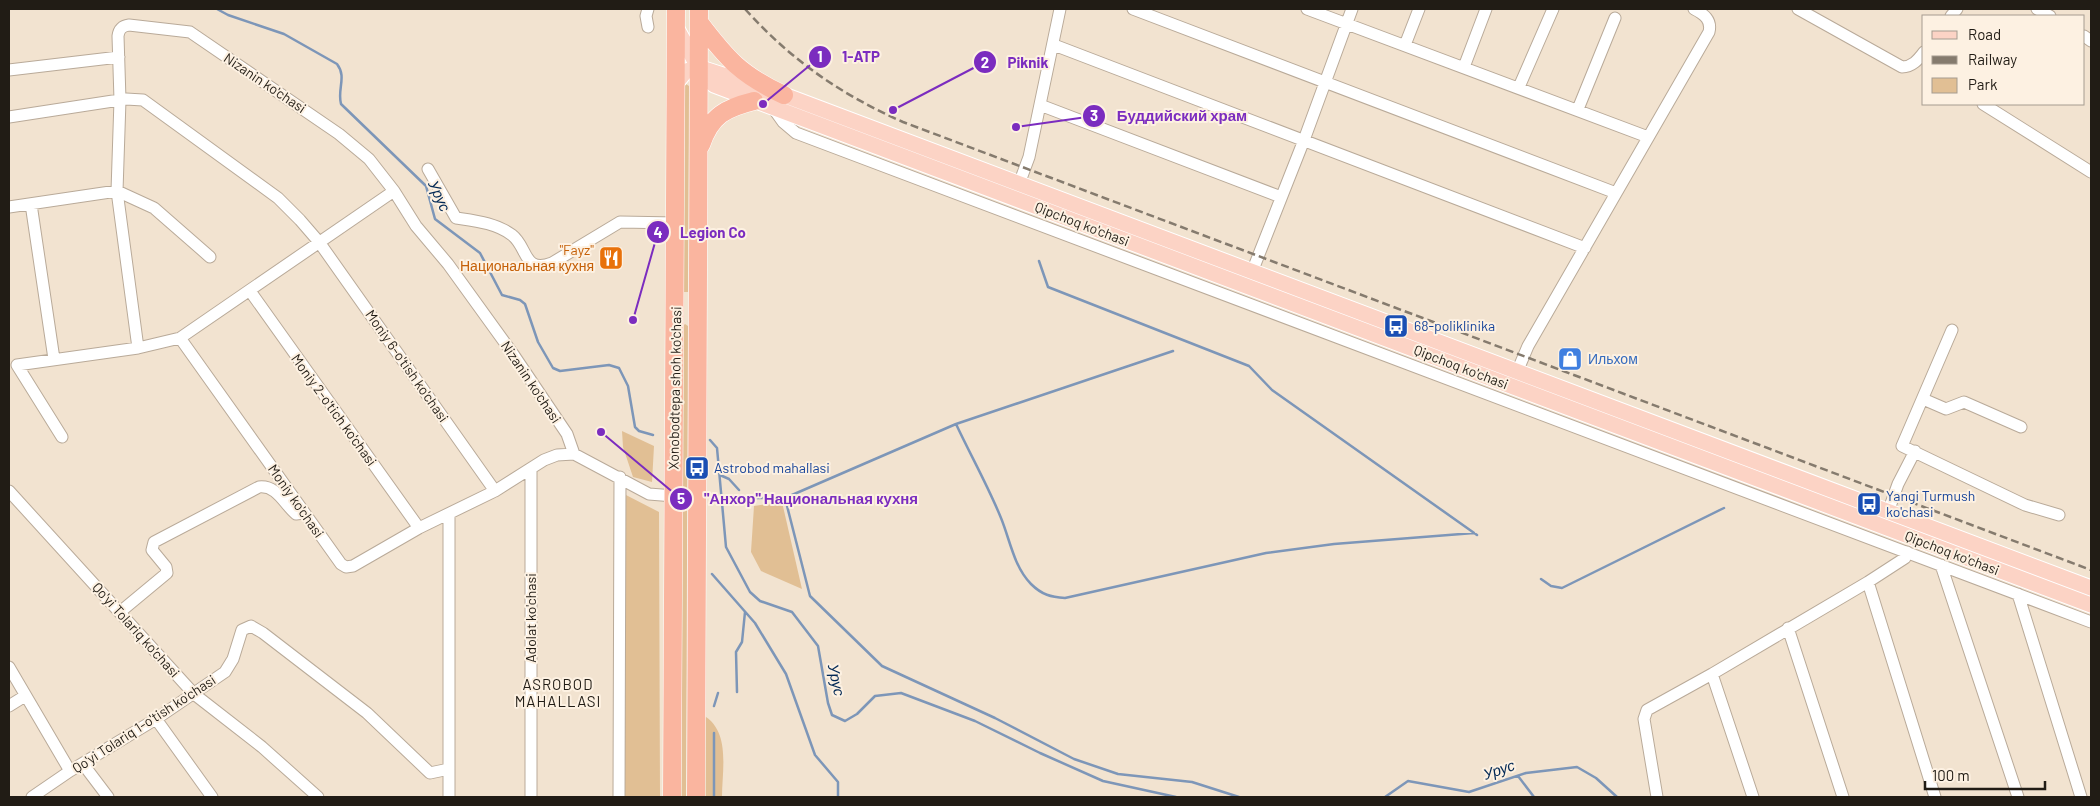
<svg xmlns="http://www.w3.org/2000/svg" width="2100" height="806" font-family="Barlow,sans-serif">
<rect width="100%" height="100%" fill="#f2e3d0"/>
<!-- green -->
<path fill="#e1bf94" d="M686,84L689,86L688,292H683L684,86Z
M685,324L688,326L686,797H681L683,326Z
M622,431L654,446L652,482L633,477L623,447Z
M624,494L659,512L660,797H623Z
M782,502L802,589L761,571L751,552L754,506Z
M703,715C731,731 722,770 722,797H703Z"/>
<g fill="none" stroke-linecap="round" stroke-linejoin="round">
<!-- stream -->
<path stroke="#7d96b8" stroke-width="2.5" d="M217,9L228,15L284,34L337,64C347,77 337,89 341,104L426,186L435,219L480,253L502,295L520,300L525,304L538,342L553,368L560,371L609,365L619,368L628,386L635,427L639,431L653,435
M1039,261L1048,287L1249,366L1272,390L1477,535
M956,424C971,456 988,486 1001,518C1010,540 1014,567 1031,584C1042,595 1051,597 1065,598L1266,553L1334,544L1474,533
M710,440L717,448L726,547L750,592L760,601L792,612L818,646L828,703L832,715L845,721L857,714L875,696L901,693L975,721L1040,753L1103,781L1176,797
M720,475L729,479L739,490
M750,498H785L956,424L1173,351
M785,498L810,596L882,666L995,718L1074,759L1118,774L1192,782L1239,797
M712,574L755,623L786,674L815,755L838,782V797
M1541,579L1551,586L1562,588L1724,508
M737,692L736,652L742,642L745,612
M714,706L718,693
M714,733V797
M1518,776L1534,797
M1385,797L1408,781L1469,792L1526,773L1577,767L1596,778L1617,797"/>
<defs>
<path id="minor" d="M648,9L646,16L648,27
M1133,9L1616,193
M1307,9L1648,137
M1798,9L1902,67C1912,67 1918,60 1924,52
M2037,9L2050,16
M1951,16L1957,9
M2084,36L2091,41
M1054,45L1585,248
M1405,45L1419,9
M1464,67L1486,9
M9,70L119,57
M1519,87L1553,9
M1983,104L2091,172
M1040,105L1281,197
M773,108L783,122L796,133L2091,622
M1578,109L1615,18
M9,117L126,99L143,100L278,198L300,220L319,242L495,491
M428,169L456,218C476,221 496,223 512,235C528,247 523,274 552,263L620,222L676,223
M1019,184L1029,157L1060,9
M31,204L54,359
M9,207L117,191L154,208L210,257
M1252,272L1304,140L1352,9
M250,291L419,528
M1952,330L1902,446L2025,505L2059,515
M180,338L341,564L346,567L353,566L419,528L495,491L544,460L557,455L574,454L649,494L674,496
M138,348L117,191L120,100L118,36C119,29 122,26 129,25L190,32L339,134L369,159L394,191L416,226L448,264L513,354L567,434L574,454
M1517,372L1528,346L1709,32C1712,20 1704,14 1694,9
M1923,399L1946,409L1964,402L2021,427
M62,437L17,365L138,348L180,338L394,191
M9,491L194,694L262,747L318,797
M1888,512L1898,484L1915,451
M449,514V797
M1941,565L2018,797
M1868,582L1935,797
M2018,594L2081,797
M120,612L167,573L166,567L152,550L154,542L259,487C277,485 284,504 296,514L304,513
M1788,628L1843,797
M9,667L70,771
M1712,674L1753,797
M9,706L25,696
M156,719L212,797
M83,764L108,797
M32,797L70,771L156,719L225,672L233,659L242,630L251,626L263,633L367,713L430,773L449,769
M531,797V469
M619,797L620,477
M1657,797L1644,719L1647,710L1712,674L1868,582L1905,558L1907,552"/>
<path id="major" d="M677,29L702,74L714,85L2091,605
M677,82L686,71L698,67L784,95L2091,588"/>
<path id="highway" d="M699,22C727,59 741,75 784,95
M701,145C711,115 726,108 754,101
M672,797L676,9
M696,797L699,9"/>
</defs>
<!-- minor casing -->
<use href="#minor" stroke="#b9aa99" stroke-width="13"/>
<!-- major casing -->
<use href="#major" stroke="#fff" stroke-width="17"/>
<!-- highway casing -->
<use href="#highway" stroke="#fff" stroke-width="19"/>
<!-- minor -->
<use href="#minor" stroke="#fff" stroke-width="11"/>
<!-- major -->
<use href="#major" stroke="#fcd3c5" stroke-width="15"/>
<!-- highway -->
<use href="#highway" stroke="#fab59f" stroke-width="18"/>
<!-- rail -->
<path stroke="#857b6e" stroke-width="2.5" stroke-dasharray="8 4" stroke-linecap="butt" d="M745,9C791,60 840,94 903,122L2091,570"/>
</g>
<!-- icons -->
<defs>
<symbol id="restaurant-square" viewBox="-11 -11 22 22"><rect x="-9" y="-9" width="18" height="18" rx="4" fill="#e8710a" stroke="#fdf1e2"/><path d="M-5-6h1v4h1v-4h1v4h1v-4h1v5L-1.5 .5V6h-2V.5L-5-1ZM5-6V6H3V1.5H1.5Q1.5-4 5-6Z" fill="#fff"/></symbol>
<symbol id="bus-square" viewBox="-11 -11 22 22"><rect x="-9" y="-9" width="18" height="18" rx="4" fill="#1a4fb4" stroke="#fdf1e2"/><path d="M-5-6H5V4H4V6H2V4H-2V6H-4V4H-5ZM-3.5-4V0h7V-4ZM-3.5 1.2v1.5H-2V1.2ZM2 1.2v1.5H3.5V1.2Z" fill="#fff"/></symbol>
<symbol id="shop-square" viewBox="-11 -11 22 22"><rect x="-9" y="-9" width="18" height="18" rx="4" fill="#3f7fe0" stroke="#fdf1e2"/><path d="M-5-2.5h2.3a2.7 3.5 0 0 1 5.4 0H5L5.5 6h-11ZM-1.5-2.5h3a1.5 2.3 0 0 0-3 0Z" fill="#fff"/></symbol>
</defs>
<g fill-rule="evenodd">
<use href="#restaurant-square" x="597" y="244" width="28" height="28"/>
<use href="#bus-square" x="1382" y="312" width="28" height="28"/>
<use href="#shop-square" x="1556" y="345" width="28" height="28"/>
<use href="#bus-square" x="683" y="454" width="28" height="28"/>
<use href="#bus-square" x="1855" y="490" width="28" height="28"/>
</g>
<g text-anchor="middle" stroke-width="4" stroke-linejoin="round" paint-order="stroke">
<!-- street labels -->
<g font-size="14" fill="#211c15" stroke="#fdf1e2">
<text transform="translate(265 83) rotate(34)" y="5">Nizanin ko'chasi</text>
<text transform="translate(1082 224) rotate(21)" y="5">Qipchoq ko'chasi</text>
<text transform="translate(407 366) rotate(55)" y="5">Moniy 6-o'tish ko'chasi</text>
<text transform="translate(1461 367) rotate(21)" y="5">Qipchoq ko'chasi</text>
<text transform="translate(531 382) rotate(56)" y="5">Nizanin ko'chasi</text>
<text transform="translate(675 388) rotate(-89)" y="5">Xonobodtepa shoh ko'chasi</text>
<text transform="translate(334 410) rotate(54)" y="5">Moniy 2-o'tich ko'chasi</text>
<text transform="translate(296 501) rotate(55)" y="5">Moniy ko'chasi</text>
<text transform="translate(1952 553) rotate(21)" y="5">Qipchoq ko'chasi</text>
<text transform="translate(531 618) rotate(-90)" y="5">Adolat ko'chasi</text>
<text transform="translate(136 630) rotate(48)" y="5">Qo'yi Tolariq ko'chasi</text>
<text transform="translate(144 724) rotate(-33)" y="5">Qo'yi Tolariq 1-o'tish ko'chasi</text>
</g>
<!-- food labels -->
<g font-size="14" fill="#c56008" stroke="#fdf1e2" text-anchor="end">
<text x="594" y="255">"Fayz"<tspan x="594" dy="16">Национальная кухня</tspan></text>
</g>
<!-- transit labels -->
<g font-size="14" fill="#164399" stroke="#fdf1e2" text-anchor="start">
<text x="1414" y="331">68-poliklinika</text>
<text x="714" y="473">Astrobod mahallasi</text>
<text x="1886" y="501">Yangi Turmush<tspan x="1886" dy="16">ko'chasi</tspan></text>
</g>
<!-- shop labels -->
<g font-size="14" fill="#366cbe" stroke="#fdf1e2" text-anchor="start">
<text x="1588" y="364">Ильхом</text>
</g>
<!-- water labels -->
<g font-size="15" font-style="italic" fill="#032955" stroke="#fdf1e2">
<text transform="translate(439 196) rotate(65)" y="5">Урус</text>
<text transform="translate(836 680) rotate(78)" y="5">Урус</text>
<text transform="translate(1499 770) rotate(-19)" y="5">Урус</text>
</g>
<!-- neighbourhood labels -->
<g font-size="15" letter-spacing="1" fill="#211c15" stroke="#fdf1e2">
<text x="558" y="690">ASROBOD<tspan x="558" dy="17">MAHALLASI</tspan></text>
</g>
</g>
<!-- callouts -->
<path fill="none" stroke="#7b2cbf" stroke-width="2" d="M763 104L820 57M893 110L985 62M1016 127L1094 116M633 320L658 232M601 432L681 499"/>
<g fill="#7b2cbf" stroke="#fdf1e2" stroke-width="2">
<circle cx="763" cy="104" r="5"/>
<circle cx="893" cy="110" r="5"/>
<circle cx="1016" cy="127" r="5"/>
<circle cx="633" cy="320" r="5"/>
<circle cx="601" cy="432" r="5"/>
<circle cx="820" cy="57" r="12"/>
<circle cx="985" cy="62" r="12"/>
<circle cx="1094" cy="116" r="12"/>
<circle cx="658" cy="232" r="12"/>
<circle cx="681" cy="499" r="12"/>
</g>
<g font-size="15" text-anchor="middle" font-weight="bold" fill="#fff">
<text x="820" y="62">1</text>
<text x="985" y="68">2</text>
<text x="1094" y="121">3</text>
<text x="658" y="238">4</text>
<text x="681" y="504">5</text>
</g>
<g font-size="15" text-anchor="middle" font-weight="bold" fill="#7b2cbf" stroke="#fdf1e2" stroke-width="4" stroke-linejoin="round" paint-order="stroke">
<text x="861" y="62">1-ATP</text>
<text x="1028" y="68">Piknik</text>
<text x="1182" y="121">Буддийский храм</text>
<text x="713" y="238">Legion Co</text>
<text x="811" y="504">"Анхор" Национальная кухня</text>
</g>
<!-- border -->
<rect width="2100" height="806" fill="none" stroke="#211c15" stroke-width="20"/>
<!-- legend -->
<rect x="1922" y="15" width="162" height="90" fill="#fdf1e2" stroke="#a59c90"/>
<rect x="1932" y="31" width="25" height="8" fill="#fcd3c5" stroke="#a59c90"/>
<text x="1968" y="40" font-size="15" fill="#211c15">Road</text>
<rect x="1932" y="56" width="25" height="8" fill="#857b6e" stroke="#a59c90"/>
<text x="1968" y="65" font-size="15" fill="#211c15">Railway</text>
<rect x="1932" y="78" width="25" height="15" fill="#e1bf94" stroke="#a59c90"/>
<text x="1968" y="90" font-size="15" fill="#211c15">Park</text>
<!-- scale -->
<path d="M1925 781v8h120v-8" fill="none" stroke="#211c15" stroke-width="2.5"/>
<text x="1932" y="781" font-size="15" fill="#211c15" stroke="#fdf1e2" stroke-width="4" paint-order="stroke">100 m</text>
</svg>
